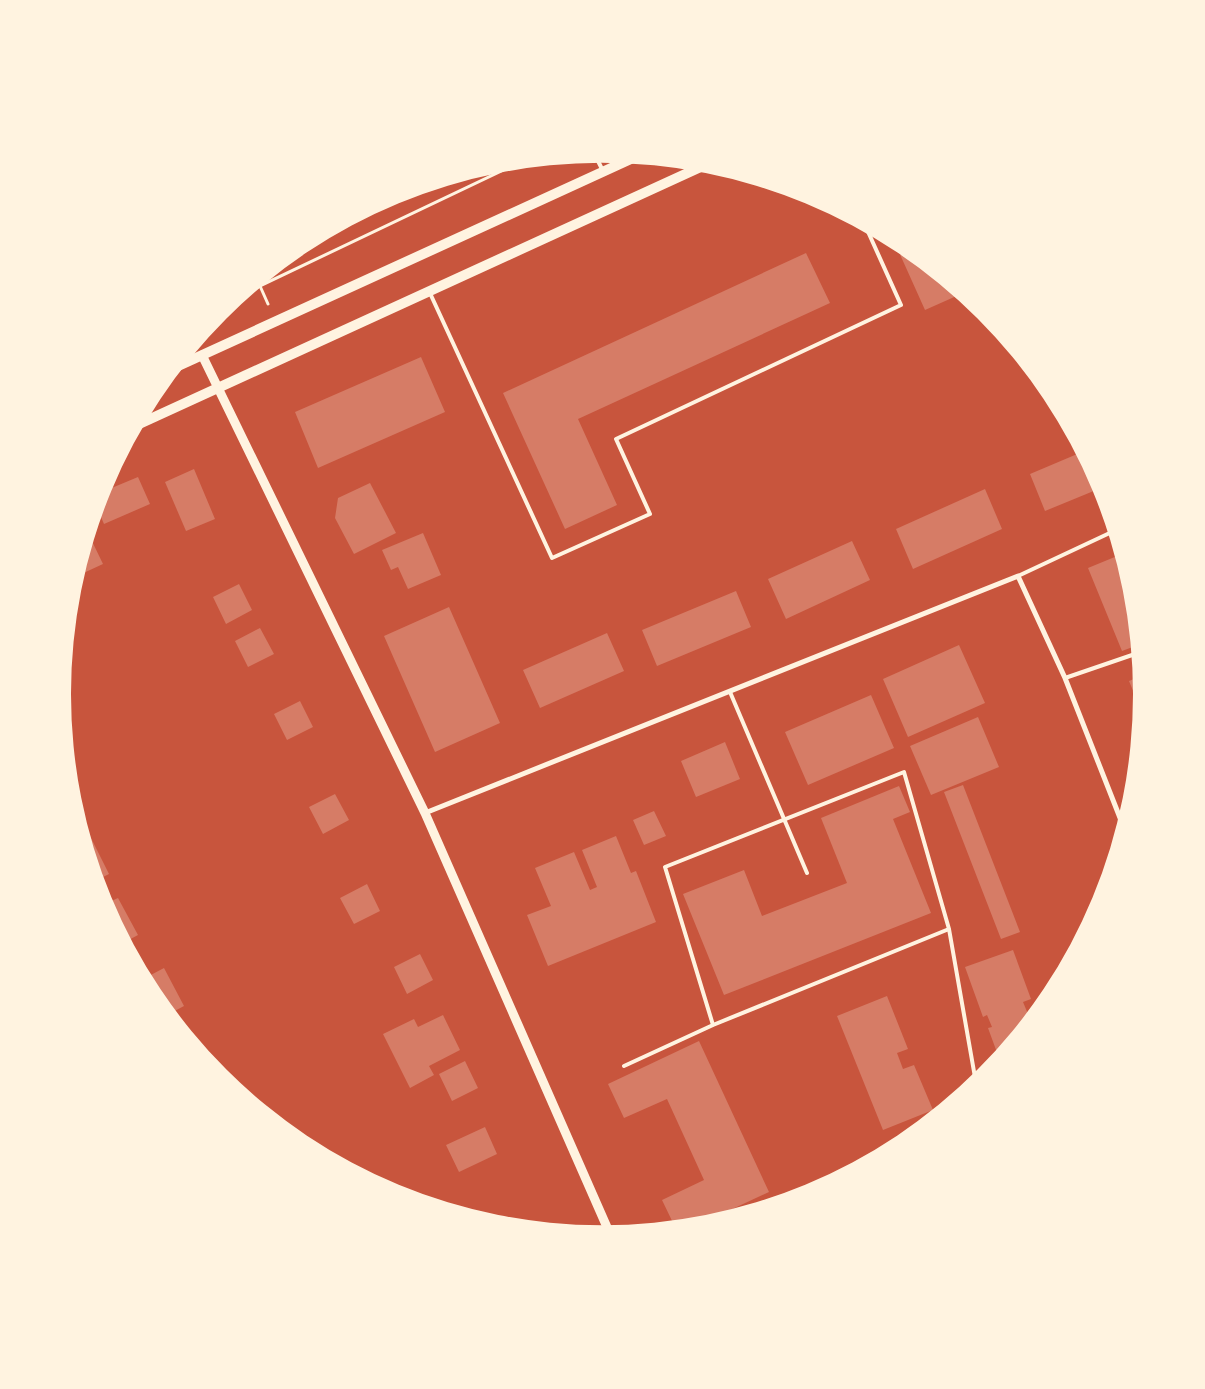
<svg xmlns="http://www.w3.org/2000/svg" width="1205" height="1389" font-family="Inter,sans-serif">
<rect width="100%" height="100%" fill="#c8553d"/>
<!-- building -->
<path fill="#d67c66" d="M894,241L903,246L961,294L925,310Z
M806,253L830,303L578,419L617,505L565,529L503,393Z
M421,357L445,412L318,468L295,412Z
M1082,452L1101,488L1045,511L1030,474Z
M194,469L215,519L186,531L165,482Z
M138,477L150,504L104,524L97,508L102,492Z
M370,483L396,533L354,554L335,518L338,498Z
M985,489L1002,529L913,569L896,529Z
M423,533L441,575L408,589L398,567L391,570L382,550Z
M89,535L103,564L77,576Z
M852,541L870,580L786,619L768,579Z
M1122,554L1132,589L1138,645L1122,651L1088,568Z
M239,584L252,610L226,624L213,597Z
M736,591L751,627L657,666L642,630Z
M449,607L500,723L435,752L384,636Z
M260,628L274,654L248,667L235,641Z
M607,633L624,671L540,708L523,670Z
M959,645L985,703L908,737L883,679Z
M1141,676L1142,695L1141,710L1129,681Z
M871,695L894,748L808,785L785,732Z
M300,701L313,727L287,740L274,714Z
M978,717L999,767L931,795L910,746Z
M725,742L740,779L696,797L681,761Z
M963,785L1020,932L1001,939L944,792Z
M899,786L910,812L893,819L931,913L724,995L683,894L744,870L762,916L847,883L821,818Z
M335,794L349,820L323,834L309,807Z
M654,811L666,836L644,845L633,820Z
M90,836L109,874L97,880L85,838Z
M616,836L631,873L636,871L656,922L548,966L527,915L551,906L535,868L574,852L590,890L597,887L582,850Z
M367,884L380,911L354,924L340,898Z
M118,898L138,935L125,942L105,904Z
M1013,950L1031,999L1023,1002L1028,1014L1035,1011L1036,1013L999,1058L988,1028L992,1027L987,1015L983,1017L965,967Z
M420,954L433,980L407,994L394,967Z
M164,968L184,1006L169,1014L153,994L145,978Z
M887,996L908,1049L897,1053L903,1069L914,1065L933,1110L883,1130L837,1016Z
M443,1015L460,1050L429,1066L434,1075L410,1088L383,1034L414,1019L418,1027Z
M699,1041L769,1192L698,1225L675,1227L662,1200L704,1180L667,1099L624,1118L608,1084Z
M465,1061L478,1088L452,1101L439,1074Z
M485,1127L497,1154L459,1172L446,1145Z
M843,1174V1175L809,1194L785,1201L784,1198Z
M509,1218L513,1226L496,1224Z"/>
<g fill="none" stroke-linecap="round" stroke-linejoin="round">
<!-- path -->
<path stroke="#fff3e0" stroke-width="3" d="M260,286L268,304
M243,294L518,163"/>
<!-- service -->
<path stroke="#fff3e0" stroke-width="4" d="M595,155L603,171
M429,291L552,558L650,514L616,439L901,305L865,225
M1018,576L1114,531
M1065,678L1138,653
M730,692L807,873
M713,1025L665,867L904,772L949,929L976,1083
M624,1066L713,1025L949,929"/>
<!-- minor -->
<path stroke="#fff3e0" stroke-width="5" d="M425,813L1018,576L1065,678L1124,828"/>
<!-- tertiary -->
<path stroke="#fff3e0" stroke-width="9" d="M202,355L425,813L610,1234"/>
<!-- secondary -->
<path stroke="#fff3e0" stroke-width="10" d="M176,367L633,158
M137,425L705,165"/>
</g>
<!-- crop -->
<path d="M0 0H1205V1389H0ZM71 694a531 531 0 1 1 1062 0a531 531 0 1 1-1062 0Z" fill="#fff3e0" fill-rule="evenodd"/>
</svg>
